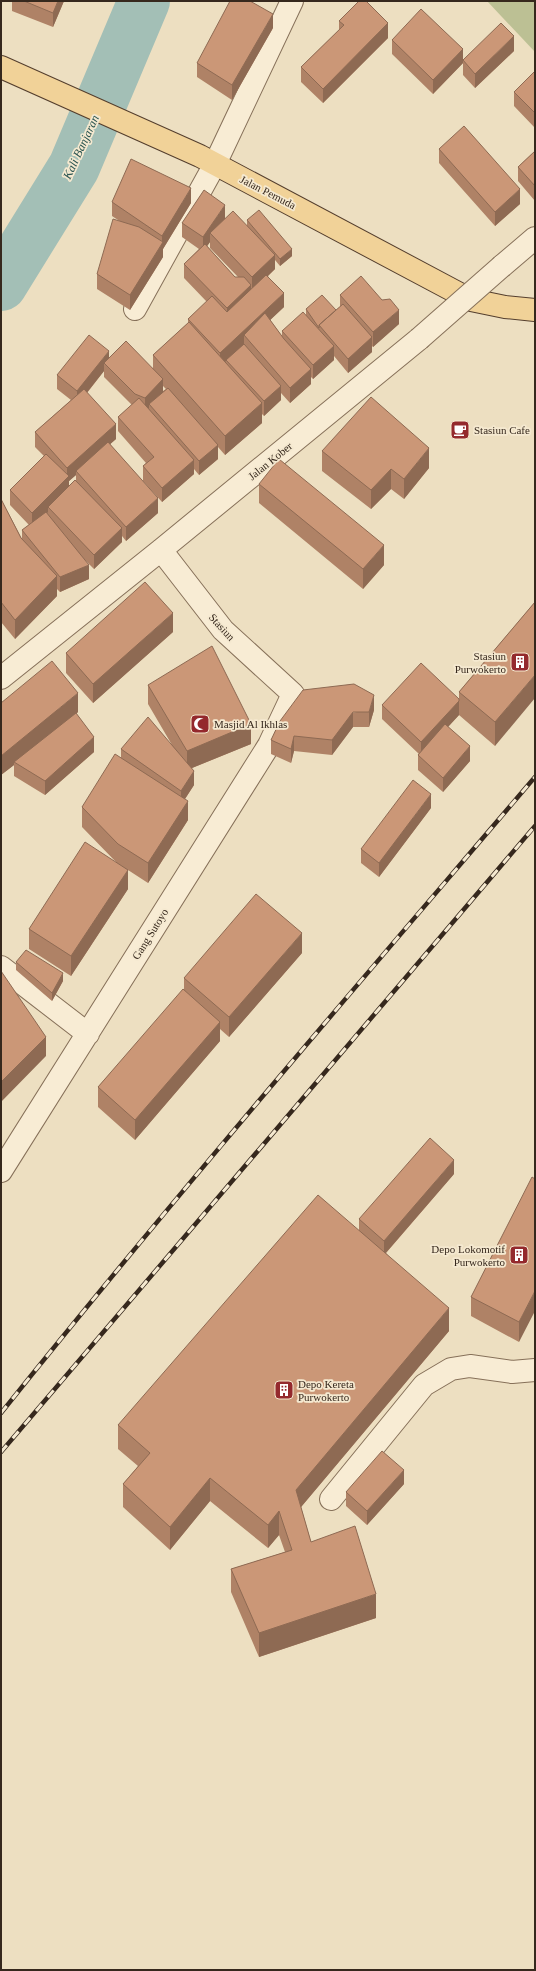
<svg xmlns="http://www.w3.org/2000/svg" width="536" height="1971" font-family="'Times New Roman',serif">
<rect width="100%" height="100%" fill="#eddfc1"/>
<!-- cemetery -->
<path fill="#bcc094" d="M487,1H535V52Z"/>
<g fill="none" stroke-linecap="round" stroke-linejoin="round">
<!-- river -->
<path stroke="#a3bfb6" stroke-width="52" d="M1,285L74,167L144,1"/>
<defs>
<path id="minor" d="M502,266L535,238
M135,309L215,164L292,1
M1,678L161,550L419,339
M1,967L88,1034
M1,1171L269,745L293,694L223,630L161,550
M331,1499L424,1385L451,1369L470,1366L512,1372L535,1370"/>
<path id="major" d="M1,67L200,156L471,300L505,307L535,310"/>
</defs>
<!-- minor casing -->
<use href="#minor" stroke="#867059" stroke-width="24"/>
<!-- major casing -->
<use href="#major" stroke="#543e2d" stroke-width="24"/>
<!-- minor -->
<use href="#minor" stroke="#f8ecd4" stroke-width="22"/>
<!-- major -->
<use href="#major" stroke="#f1d298" stroke-width="22"/>
<defs>
<path id="rail" d="M1,1413C174,1197 355,988 535,777
M1,1452L535,826"/>
</defs>
<!-- rail casing -->
<use href="#rail" stroke="#36281d" stroke-width="4.5"/>
<!-- rail -->
<use href="#rail" stroke="#f5e9d0" stroke-width="3" stroke-dasharray="9" stroke-linecap="butt"/>
<defs>
<path id="minor-bridge" d="M419,339L502,266"/>
</defs>
<!-- minor-bridge casing -->
<use href="#minor-bridge" stroke="#867059" stroke-width="24" stroke-linecap="butt"/>
<!-- minor-bridge -->
<use href="#minor-bridge" stroke="#f8ecd4" stroke-width="22"/>
</g>
<!-- wall -->
<path fill="#af8266" fill-rule="evenodd" d="M12,1H64L53,27L12,11Z
M339,21L388,38L323,103L301,82V67L339,30Z
M273,28L232,100L197,77V63Z
M392,40L463,60L514,51L475,88L463,75V63L433,94L392,54Z
M535,71V128L514,106V92Z
M439,149L520,204L495,226L439,163Z
M535,151V201L518,181V167Z
M112,202L191,203L163,249V257L130,310L97,289V274L121,222L112,216Z
M225,218L247,226V220L292,256L280,266L275,260V269L268,276L284,307L270,320L282,336V331L306,315V309L336,310L340,307V295L399,324L373,347L372,346V352L348,373L334,356V360L313,379L311,377V384L290,403L281,393V400L264,416L262,414V423L225,455L218,447V459L199,475L194,469V474L162,502L143,481V466L146,463L118,431V417L132,405L104,377V371L87,393L116,439L110,444L158,513L126,541L122,536V542L94,569L80,555L89,579L60,592L57,589V596L15,639L1,622V499L22,539V530L29,525L10,505V490L44,456L35,447V432L71,400L57,389V375L109,358L153,368V355L188,323V319L207,302L184,278V264L199,249L182,237V223ZM210,242V248L238,277H235L207,246ZM163,386L166,389L163,391ZM76,475V481L69,486V481Z
M322,451L429,468L404,499L391,489L371,509L322,471Z
M259,484L384,565L363,589L259,503Z
M535,602L495,746L459,715L448,727L470,761L443,792L418,770V755L419,754L382,719V705L459,699V692Z
M173,632L93,703L66,673V653Z
M148,685L251,744L192,768L194,785L185,799L188,820L148,883L128,870V889L71,976L29,949V929L116,862L82,827V807L121,758V749L172,745L148,704Z
M1,703L78,712L76,714L94,752L45,795L14,776V765L1,775Z
M374,710L369,727H353L332,755L294,751L291,763L271,754V740L280,721Z
M431,808L379,877L361,863V849Z
M302,953L229,1037L220,1029V1041L135,1140L98,1107V1087L184,990V978Z
M16,962L63,981L52,1001L16,970Z
M454,1174L386,1253L449,1331L301,1507L311,1542L376,1618L259,1657L231,1592V1569L285,1552L279,1535L268,1548L210,1501L170,1550L123,1507V1484L138,1466L118,1449V1425L359,1230V1219Z
M535,1179L519,1342L471,1316V1297Z
M404,1484L367,1525L346,1506V1492Z"/>
<!-- shaded-wall -->
<path fill="#8e6a53" d="M58,1H64L53,27V13Z
M273,14V28L232,100V85Z
M388,23V38L323,103V89Z
M514,36V51L475,88V74Z
M463,49V63L433,94V80Z
M191,188V203L163,249V257L130,310V295L162,244V236Z
M520,189V204L495,226V212Z
M225,205V219L210,233V242L203,252V237Z
M292,249V256L280,266V259Z
M275,255V269L252,291V277Z
M251,285V300L227,323V308Z
M284,293V307L249,340L244,335V344L227,361L226,360V361L220,367V353Z
M399,310V324L373,347V332Z
M372,337V352L348,373V359Z
M334,346V360L313,379V365Z
M109,351V366L104,363V371L77,405V391Z
M311,369V384L290,403V388Z
M163,379V394L149,404V408L145,412V398Z
M281,386V400L264,416V401Z
M262,403V423L225,455V436Z
M116,424V439L78,473L76,471V475L69,481V491L48,507V512L32,528V513L67,478V468Z
M218,445V459L199,475V461Z
M429,448V468L404,499V479Z
M194,460V474L162,502V488Z
M391,469V489L371,509V490Z
M158,498V513L126,541V527Z
M122,528V542L94,569V555Z
M384,545V565L363,589V569Z
M89,565V579L60,592V577Z
M57,576V596L15,639V620Z
M173,613V632L93,703V684Z
M535,675V698L495,746V722Z
M78,693V712L16,763L14,762V765L1,775V756Z
M374,695V710L369,727V712Z
M459,701V715L421,756V742Z
M353,712V727L332,755V740Z
M251,724V744L187,770V751Z
M294,736V751L291,763V749Z
M94,737V752L45,795V781Z
M470,746V761L443,792V778Z
M194,771V785L181,805V791Z
M431,794V808L379,877V863Z
M188,801V820L148,883V863Z
M128,870V889L71,976V956Z
M302,933V953L229,1037V1017Z
M63,973V981L52,1001V993Z
M220,1022V1041L135,1140V1120Z
M46,1037V1056L1,1102V1082Z
M454,1160V1174L384,1255V1241Z
M535,1291V1311L519,1342V1322Z
M449,1308V1331L296,1513V1490Z
M404,1470V1484L367,1525V1511Z
M210,1478V1501L170,1550V1527Z
M279,1511V1535L268,1548V1525Z
M376,1594V1618L259,1657V1633Z"/>
<!-- building -->
<path fill="#cb9777" stroke="#8e6a53" d="M24,1H58L53,13Z
M230,1H250L273,14L232,85L197,63Z
M359,1H366L388,23L323,89L301,67L344,25L339,21Z
M421,9L463,49L433,80L392,40Z
M501,23L514,36L475,74L463,60Z
M535,71V113L514,92Z
M464,126L520,189L495,212L439,149Z
M535,151V186L518,167Z
M131,159L191,188L162,236L112,202Z
M204,190L225,205L203,237L182,223Z
M259,210L292,249L280,259L247,220Z
M233,211L275,255L252,277L210,233Z
M113,219L139,227L163,242L130,295L97,274Z
M205,244L235,277H244L251,285L227,308L184,264Z
M266,275L284,293L220,353L188,319L212,296L227,312Z
M361,276L382,300L390,299L399,310L373,332L340,295Z
M322,295L336,310L319,325V328L306,309Z
M343,304L372,337L348,359L319,325Z
M303,312L334,346L313,365L282,331Z
M265,313L284,339L311,369L290,388L244,335Z
M189,322L262,403L225,436L153,355Z
M89,335L109,351L77,391L57,375Z
M126,341L163,379L145,398L135,394L104,363Z
M244,344L281,386L264,401L226,360Z
M168,388L218,445L199,461L149,404Z
M84,389L116,424L67,468L35,432Z
M371,397L429,448L404,479L391,469L371,490L322,451Z
M139,398L194,460L162,488L143,466L154,457L118,417Z
M108,442L158,498L126,527L76,471Z
M46,454L69,476L32,513L10,490Z
M279,459L384,545L363,569L259,484Z
M75,480L122,528L94,555L48,507Z
M1,499L21,538L57,576L15,620L1,602Z
M46,512L89,565L60,577L22,530Z
M145,582L173,613L93,684L66,653Z
M535,602V675L495,722L459,692Z
M212,646L251,724L187,751L148,685Z
M52,661L78,693L1,756V703Z
M421,663L459,699V701L421,742L382,705Z
M354,684L374,695L369,712H353L332,740L294,736L291,749L271,740L280,721L303,690Z
M76,713L94,737L45,781L14,762Z
M148,717L194,771L181,791L121,749Z
M445,724L470,746L443,778L418,755Z
M115,754L188,801L148,863L118,844L82,807Z
M413,780L431,794L379,863L361,849Z
M85,842L128,870L71,956L29,929Z
M256,894L302,933L229,1017L184,978Z
M26,950L63,973L52,993L16,962Z
M1,971L46,1037L1,1082Z
M183,989L220,1022L135,1120L98,1087Z
M430,1138L454,1160L384,1241L359,1219Z
M532,1177L535,1179V1291L519,1322L471,1297Z
M318,1195L449,1308L296,1490L311,1542L355,1526L376,1594L259,1633L231,1569L292,1550L279,1511L268,1525L210,1478L170,1527L123,1484L150,1453L118,1425Z
M382,1451L404,1470L367,1511L346,1492Z"/>
<!-- icons -->
<defs>
<symbol id="cafe-square" viewBox="-11 -11 22 22"><rect x="-9" y="-9" width="18" height="18" rx="4" fill="#94292d" stroke="#f5e9d0"/><path d="M-5.5-4.5H6V0H3Q3 3.5 0 3.5H-2.5Q-5.5 3.5-5.5 0ZM3-3.2v2h1.7v-2ZM-6 4.5H4V6H-6Z" fill="#fff"/></symbol>
<symbol id="building-square" viewBox="-11 -11 22 22"><rect x="-9" y="-9" width="18" height="18" rx="4" fill="#94292d" stroke="#f5e9d0"/><path d="M-4-6H4V6H1V3H-1V6H-4ZM-2.5-4.3h1.7v1.8h-1.7ZM.8-4.3h1.7v1.8H.8ZM-2.5-1h1.7V.8h-1.7ZM.8-1h1.7V.8H.8Z" fill="#fff"/></symbol>
<symbol id="mosque-square" viewBox="-11 -11 22 22"><rect x="-9" y="-9" width="18" height="18" rx="4" fill="#94292d" stroke="#f5e9d0"/><path d="M3.5-4.9A6 6 0 1 0 3.5 4.9A5 5 0 1 1 3.5-4.9Z" fill="#fff"/></symbol>
</defs>
<g fill-rule="evenodd">
<use href="#cafe-square" x="449" y="419" width="22" height="22"/>
<use href="#building-square" x="509" y="651" width="22" height="22"/>
<use href="#mosque-square" x="189" y="713" width="22" height="22"/>
<use href="#building-square" x="508" y="1244" width="22" height="22"/>
<use href="#building-square" x="273" y="1379" width="22" height="22"/>
</g>
<g text-anchor="middle" stroke-width="3.5" stroke-linejoin="round" paint-order="stroke">
<!-- street labels -->
<g font-size="11" fill="#36281d" stroke="#f5e9d0">
<text transform="translate(268 192) rotate(27)" y="4">Jalan Pemuda</text>
<text transform="translate(270 461) rotate(-39)" y="4">Jalan Kober</text>
<text transform="translate(222 627) rotate(48)" y="4">Stasiun</text>
<text transform="translate(150 934) rotate(-58)" y="4">Gang Sutoyo</text>
</g>
<!-- poi labels -->
<g font-size="11" fill="#36281d" stroke="#f5e9d0" text-anchor="start">
<text x="474" y="434">Stasiun Cafe</text>
<text x="506" y="660" text-anchor="end">Stasiun<tspan x="506" dy="13">Purwokerto</tspan></text>
<text x="214" y="728">Masjid Al Ikhlas</text>
<text x="505" y="1253" text-anchor="end">Depo Lokomotif<tspan x="505" dy="13">Purwokerto</tspan></text>
<text x="298" y="1388">Depo Kereta<tspan x="298" dy="13">Purwokerto</tspan></text>
</g>
<!-- water labels -->
<g font-size="12" font-style="italic" fill="#2c5652" stroke="#f5e9d0">
<text transform="translate(81 147) rotate(-65)" y="4">Kali Banjaran</text>
</g>
</g>
<!-- border -->
<rect width="536" height="1971" fill="none" stroke="#36281d" stroke-width="4"/>
</svg>
